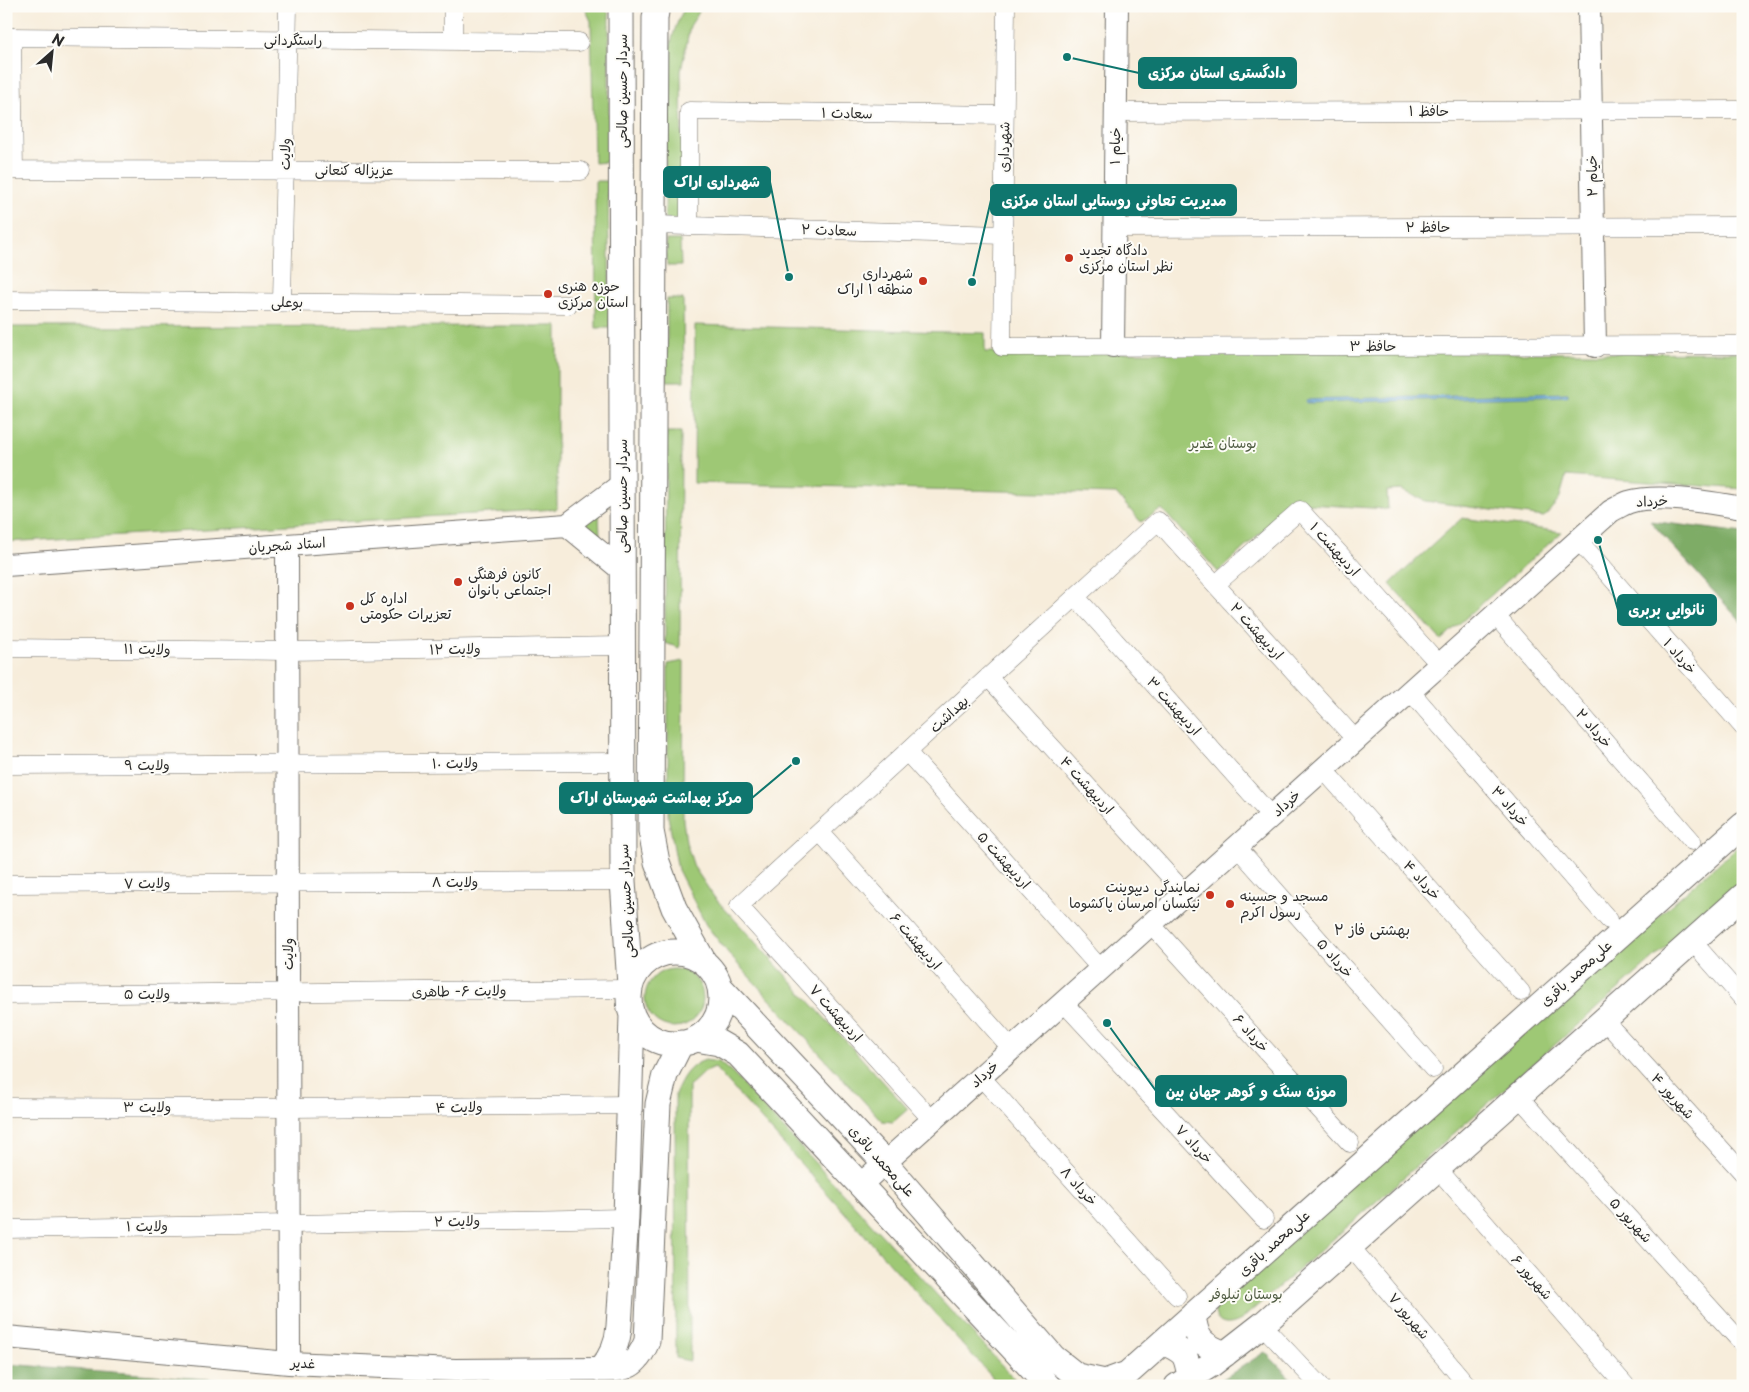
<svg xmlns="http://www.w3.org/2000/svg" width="1749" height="1392" font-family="'Playpen Sans','Playpen Sans Arabic',sans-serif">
<rect width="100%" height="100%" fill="#fdfcf7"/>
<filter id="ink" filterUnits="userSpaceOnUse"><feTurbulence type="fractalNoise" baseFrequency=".02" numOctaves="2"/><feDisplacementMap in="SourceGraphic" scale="10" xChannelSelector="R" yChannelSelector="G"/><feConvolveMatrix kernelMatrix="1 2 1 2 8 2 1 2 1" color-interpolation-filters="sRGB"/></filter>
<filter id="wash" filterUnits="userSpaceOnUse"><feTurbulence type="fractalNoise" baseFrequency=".0096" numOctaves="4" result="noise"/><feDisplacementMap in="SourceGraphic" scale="20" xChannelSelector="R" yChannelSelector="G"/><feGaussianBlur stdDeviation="1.12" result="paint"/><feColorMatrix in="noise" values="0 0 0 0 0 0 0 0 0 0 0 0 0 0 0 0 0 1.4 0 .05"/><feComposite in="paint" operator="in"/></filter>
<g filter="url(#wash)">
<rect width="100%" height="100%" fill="#f7eddb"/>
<!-- green -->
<path fill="#9ec874" stroke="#647a50" d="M584,6H603L609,14V162L594,163L591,21Z
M686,6H696L699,12L690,26L681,71L683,220L665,219L666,70C670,47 673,26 686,6Z
M595,181H608L610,328H596Z
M666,240H680L681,266H667Z
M667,299H683L684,381H667Z
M695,325L985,333V352L1599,353L1743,352V489L1566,476L1559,500L1544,517L1425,501L1401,490L1387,491L1388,509L1293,503L1218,572L1162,509L1141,522L1116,494L694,483Z
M557,326V509L6,542L9,327Z
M666,432H681L680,648L665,643Z
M599,510L600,539L579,525Z
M1462,518L1562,532L1441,640L1390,584Z
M684,661L683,820L686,842L694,867L714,897L908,1109L893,1122L882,1121L733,959L706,925L678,870L668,816V664Z
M1743,842V880L1241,1320C1223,1330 1211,1321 1216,1301Z
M645 998a29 29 0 1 1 58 0a29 29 0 1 1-58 0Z
M705,1060L719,1062L733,1074L1021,1386H1000L715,1068L703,1073L689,1086L690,1361L676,1358L675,1094C682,1078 688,1066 705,1060Z"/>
<!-- forest -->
<path fill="#7eac66" stroke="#546c48" d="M1650,521L1743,533V624Z
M1265,1352L1298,1386H1212Z
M6,1364L286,1385L326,1386H6Z"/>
<!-- water -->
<path fill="#73b4e7" stroke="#4f7089" d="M1568,393V396L1306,403V400Z"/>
</g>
<g filter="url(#ink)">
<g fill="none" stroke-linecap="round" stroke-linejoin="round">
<defs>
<path id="minor" d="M453,6V41
M1006,6L1002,347L1743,345
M6,37L579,42
M12,37L14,170
M1116,112L1743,110
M6,170L581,171
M654,225L1004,235
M689,226V111L1005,115
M1114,228L1743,226
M6,300L568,305
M282,302L288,6
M1578,540L1743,727
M1223,578L1300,510L1440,665
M1076,597L1271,816
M1495,615L1692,841
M6,648L287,651L623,646
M988,677L1185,893
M1410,691L1609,920
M907,752L1101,969
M6,765L623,762
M1323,769L1521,992
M820,832L1012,1049
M1237,847L1433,1069
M6,884L623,881
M1151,924L1350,1143
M1692,941L1743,999
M6,995L629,989
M1063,1002L1264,1219
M1604,1020L1743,1173
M981,1077L1177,1296
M1518,1096L1743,1344
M6,1107L288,1108L631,1105
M932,1120L739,906L1158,521L1356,740
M1437,1168L1626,1386
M6,1229L626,1218
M1350,1246L1468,1386
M1262,1325L1320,1386"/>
<path id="tertiary" d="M1589,6L1595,346
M1113,346L1117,6
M567,525L623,571
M567,525L622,484
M287,545L289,1363
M6,565L567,525
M860,1185L1611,511C1617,508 1623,504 1629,502C1658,493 1712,503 1743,508
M6,1337L289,1363L455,1370L601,1369"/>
<path id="secondary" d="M621,6L623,881L630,985
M657,6L655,18L651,831L657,862L674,908L704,962
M629 998a46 46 0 1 1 92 0a46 46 0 1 1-92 0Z
M720,987L885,1163L1053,1357L1077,1376L1105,1382L1127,1374L1743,825
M696,1039L719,1043L738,1054L1048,1386
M1193,1315C1196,1340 1202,1345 1225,1354
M1163,1342C1185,1352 1186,1353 1190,1377
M601,1369C626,1370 637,1366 647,1341L658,1104L665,1075L681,1043
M601,1369C612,1356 618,1343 619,1326L626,1218L632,1015
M1177,1386L1212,1364L1262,1325L1743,896"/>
</defs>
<!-- minor casing -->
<use href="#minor" stroke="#726f69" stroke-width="19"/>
<!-- tertiary casing -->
<use href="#tertiary" stroke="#726f69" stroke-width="24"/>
<!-- secondary casing -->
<use href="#secondary" stroke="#726f69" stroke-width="27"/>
<!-- minor -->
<use href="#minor" stroke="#fff" stroke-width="18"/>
<!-- tertiary -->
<use href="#tertiary" stroke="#fff" stroke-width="22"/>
<!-- secondary -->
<use href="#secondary" stroke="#fff" stroke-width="25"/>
</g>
</g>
<!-- markers -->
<g fill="#c8321e" stroke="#fdfcf7" stroke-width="2">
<circle cx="1069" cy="258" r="5"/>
<circle cx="923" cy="281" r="5"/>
<circle cx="548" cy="294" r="5"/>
<circle cx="458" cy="582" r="5"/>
<circle cx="350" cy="606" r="5"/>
<circle cx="1210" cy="895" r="5"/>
<circle cx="1230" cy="904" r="5"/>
</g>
<g text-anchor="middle" stroke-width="4" stroke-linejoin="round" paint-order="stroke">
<!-- street labels -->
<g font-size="14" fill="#2b2b2b" stroke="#fdfcf7">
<text x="293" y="45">راستگردانی</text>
<text transform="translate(622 91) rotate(-90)" y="5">سردار حسین صالحی</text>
<text x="1429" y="116">حافظ ۱</text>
<text transform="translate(847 113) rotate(1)" y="5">سعادت ۱</text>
<text transform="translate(1115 146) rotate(-89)" y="5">خیام ۱</text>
<text transform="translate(1004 147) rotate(-89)" y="5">شهرداری</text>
<text transform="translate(285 154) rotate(-89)" y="5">ولایت</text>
<text x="354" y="175">عزیزاله کنعانی</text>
<text transform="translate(1592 176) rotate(-91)" y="5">خیام ۲</text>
<text x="1428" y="232">حافظ ۲</text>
<text transform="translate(829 230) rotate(2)" y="5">سعادت ۲</text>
<text transform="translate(287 302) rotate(1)" y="5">بوعلی</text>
<text x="1373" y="351">حافظ ۳</text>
<text transform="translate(622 496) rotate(-90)" y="5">سردار حسین صالحی</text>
<text transform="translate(1652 501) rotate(-3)" y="5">خرداد</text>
<text transform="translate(287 545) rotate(-4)" y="5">استاد شجریان</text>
<text transform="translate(1335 549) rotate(48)" y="5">اردیبهشت ۱</text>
<text transform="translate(1257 631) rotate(48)" y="5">اردیبهشت ۲</text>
<text transform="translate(147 649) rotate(1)" y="5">ولایت ۱۱</text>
<text transform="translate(455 649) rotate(-1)" y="5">ولایت ۱۲</text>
<text transform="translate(1680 656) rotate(49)" y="5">خرداد ۱</text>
<text transform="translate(1174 706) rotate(48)" y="5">اردیبهشت ۳</text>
<text transform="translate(949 714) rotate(-43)" y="5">بهداشت</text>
<text transform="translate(1594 728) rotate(49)" y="5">خرداد ۲</text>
<text transform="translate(455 763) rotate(-1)" y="5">ولایت ۱۰</text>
<text x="147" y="770">ولایت ۹</text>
<text transform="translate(1087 785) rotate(48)" y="5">اردیبهشت ۴</text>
<text transform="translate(1286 803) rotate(-42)" y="5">خرداد</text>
<text transform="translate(1510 806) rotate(49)" y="5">خرداد ۳</text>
<text transform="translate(1004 860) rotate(48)" y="5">اردیبهشت ۵</text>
<text transform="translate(1422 880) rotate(48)" y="5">خرداد ۴</text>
<text x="455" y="887">ولایت ۸</text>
<text transform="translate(147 883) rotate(-1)" y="5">ولایت ۷</text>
<text transform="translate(626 901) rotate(-93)" y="5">سردار حسین صالحی</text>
<text transform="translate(916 941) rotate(49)" y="5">اردیبهشت ۶</text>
<text transform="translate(288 954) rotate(-90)" y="5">ولایت</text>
<text transform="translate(1335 958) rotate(49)" y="5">خرداد ۵</text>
<text transform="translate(1576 973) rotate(-42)" y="5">علی‌محمد باقری</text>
<text transform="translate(459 991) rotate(-1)" y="5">ولایت ۶- طاهری</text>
<text x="147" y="999">ولایت ۵</text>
<text transform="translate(836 1013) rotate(48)" y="5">اردیبهشت ۷</text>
<text transform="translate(1251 1033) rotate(48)" y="5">خرداد ۶</text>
<text transform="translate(984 1074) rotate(-42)" y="5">خرداد</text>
<text transform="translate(1673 1096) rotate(48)" y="5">شهریور ۴</text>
<text x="147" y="1112">ولایت ۳</text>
<text transform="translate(459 1107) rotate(-1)" y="5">ولایت ۴</text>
<text transform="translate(1194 1144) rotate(47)" y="5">خرداد ۷</text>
<text transform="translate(882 1161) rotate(48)" y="5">علی‌محمد باقری</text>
<text transform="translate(1079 1186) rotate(48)" y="5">خرداد ۸</text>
<text transform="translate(1631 1220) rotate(48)" y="5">شهریور ۵</text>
<text transform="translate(457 1221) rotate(-1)" y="5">ولایت ۲</text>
<text transform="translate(147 1226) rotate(-1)" y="5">ولایت ۱</text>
<text transform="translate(1274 1243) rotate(-42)" y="5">علی‌محمد باقری</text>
<text transform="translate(1532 1277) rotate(49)" y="5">شهریور ۶</text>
<text transform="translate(1409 1316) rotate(50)" y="5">شهریور ۷</text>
<text transform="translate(303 1363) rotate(3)" y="5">غدیر</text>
</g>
<!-- poi labels -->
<g font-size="14" fill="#2b2b2b" stroke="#fdfcf7" text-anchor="start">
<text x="1079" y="255">دادگاه تجدید<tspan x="1079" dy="16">نظر استان مرکزی</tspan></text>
<text x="913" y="278" text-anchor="end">شهرداری<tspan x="913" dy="16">منطقه ۱ اراک</tspan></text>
<text x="558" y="291">حوزه هنری<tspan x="558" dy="16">استان مرکزی</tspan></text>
<text x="468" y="579">کانون فرهنگی<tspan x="468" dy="16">اجتماعی بانوان</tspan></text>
<text x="360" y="603">اداره کل<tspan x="360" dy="16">تعزیرات حکومتی</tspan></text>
<text x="1200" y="892" text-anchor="end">نمایندگی دیپوینت<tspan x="1200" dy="16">نیکسان امرسان پاکشوما</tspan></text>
<text x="1240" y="901">مسجد و حسینه<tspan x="1240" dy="16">رسول اکرم</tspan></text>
</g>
<!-- park labels -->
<g font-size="14" fill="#4e5a41" stroke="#fdfcf7">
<text x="1223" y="448">بوستان غدیر</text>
<text x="1246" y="1299">بوستان نیلوفر</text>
</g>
<!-- neighbourhood labels -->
<g font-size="15" fill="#2b2b2b" stroke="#fdfcf7">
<text x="1372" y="935">بهشتی فاز ۲</text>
</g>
</g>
<!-- callouts -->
<path fill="none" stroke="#0f766e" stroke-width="2" d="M1067 57L1139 73M789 277L770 182M972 282L991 200M1598 540L1618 610M796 761L752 798M1107 1023L1156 1091"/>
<g fill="#0f766e" stroke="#fdfcf7" stroke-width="2">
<circle cx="1067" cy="57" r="5"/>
<circle cx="789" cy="277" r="5"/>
<circle cx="972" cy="282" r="5"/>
<circle cx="1598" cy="540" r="5"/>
<circle cx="796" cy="761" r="5"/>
<circle cx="1107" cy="1023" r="5"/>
</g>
<g fill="#0f766e" stroke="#0f766e" stroke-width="2">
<rect x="1139" y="58" width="157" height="30" rx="5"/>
<rect x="664" y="167" width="106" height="30" rx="5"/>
<rect x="991" y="185" width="245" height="30" rx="5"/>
<rect x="1618" y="595" width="98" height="30" rx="5"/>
<rect x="560" y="783" width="192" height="30" rx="5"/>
<rect x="1156" y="1076" width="190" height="30" rx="5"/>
</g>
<g font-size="15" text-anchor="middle" font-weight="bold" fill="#fff">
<text x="1217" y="78">دادگستری استان مرکزی</text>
<text x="717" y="187">شهرداری اراک</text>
<text x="1114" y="206">مدیریت تعاونی روستایی استان مرکزی</text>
<text x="1667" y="615">نانوایی بربری</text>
<text x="656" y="803">مرکز بهداشت شهرستان اراک</text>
<text x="1251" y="1097">موزه سنگ و گوهر جهان بین</text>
</g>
<!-- margin -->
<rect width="1749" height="1392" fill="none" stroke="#fdfcf7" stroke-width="25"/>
<!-- north arrow -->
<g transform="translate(52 52) rotate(27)" stroke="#fdfcf7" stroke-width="4" paint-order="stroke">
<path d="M0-4L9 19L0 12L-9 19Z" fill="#2b2b2b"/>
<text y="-8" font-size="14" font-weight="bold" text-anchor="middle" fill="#2b2b2b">N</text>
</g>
</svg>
